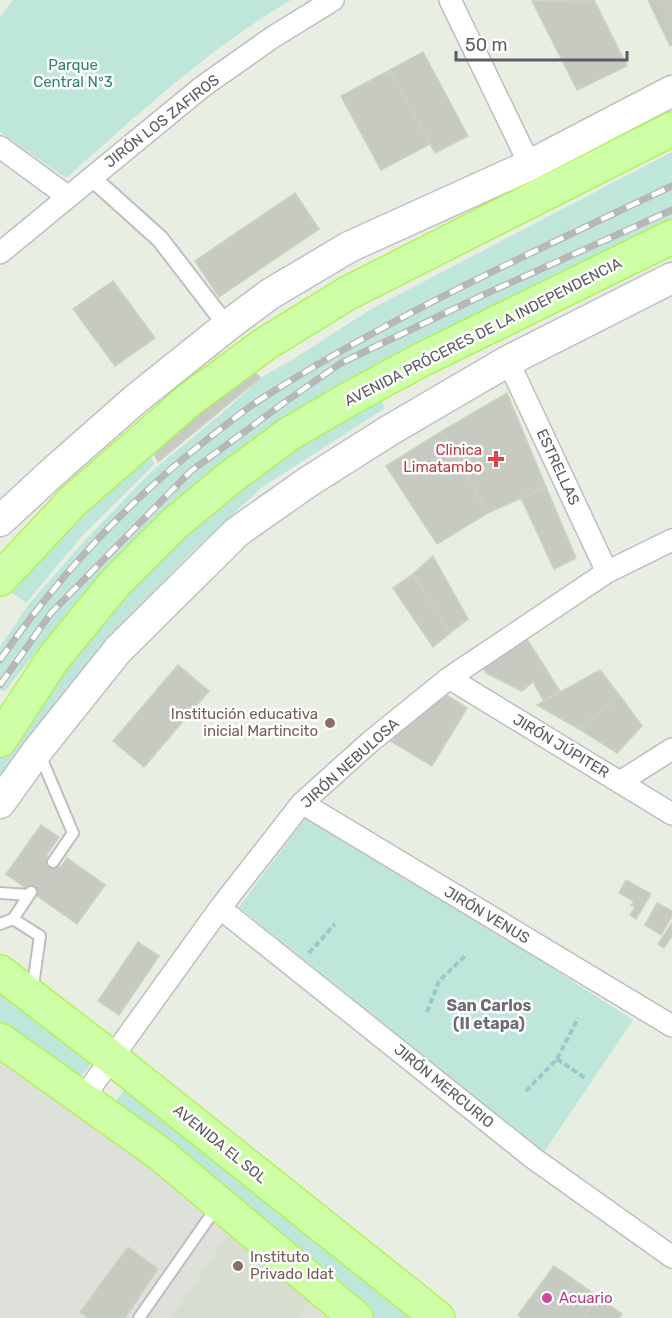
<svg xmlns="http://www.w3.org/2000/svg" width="672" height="1318" font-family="Rubik,sans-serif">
<rect width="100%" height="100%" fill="#e8eee2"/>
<!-- industrial -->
<path fill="#dee1da" d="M0,1013L10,1020L399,1318H0Z"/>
<!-- education -->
<path fill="#d7ded0" d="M229,1233L311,1299L298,1318H171Z"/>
<!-- green -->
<path fill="#bee6da" d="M13,0H291C206,50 139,114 66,178L0,132V17Z
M672,152V222L327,396L94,590L44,642L4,692L0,689V647L29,604L86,539L152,471L226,410L260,378L292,360L373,308Z
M377,392L385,408L261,488L189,555L96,655L0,777V755L74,652L128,590L229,488Z
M147,450L155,464L83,535L26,603L10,591L63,527Z
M310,812L633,1020L544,1152L239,907Z
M0,984L93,1057L88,1069L77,1079L0,1027Z
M126,1087L421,1318H371L119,1111L117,1100Z"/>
<!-- building -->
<path fill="#c7cac1" stroke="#cbd2c0" stroke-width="1.5" d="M594,0L627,66L577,90L532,1Z
M648,0H672V45L670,46Z
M423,52L468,136L435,153L390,70Z
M390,70L430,144L381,170L341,96Z
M295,193L319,229L219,297L195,261Z
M113,281L155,338L115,366L73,309Z
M250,366L260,378L158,462L151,446Z
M507,393L546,487L488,513L442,431Z
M442,431L488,513L437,544L386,466Z
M546,487L576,558L554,569L521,498Z
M433,556L468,619L450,633L413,574Z
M413,574L450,633L433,647L393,588Z
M525,636L560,691L544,701L533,682L522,691L486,673L483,667Z
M178,665L209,691L144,767L113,741Z
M600,670L620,696L579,729L537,705Z
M440,691L467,708L432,766L387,739Z
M620,696L642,726L617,753L579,729Z
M41,825L59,837L46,856L61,867L67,858L105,885L77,924L6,874Z
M626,880L651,894L636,919L630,915L635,907L631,905L634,901L619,893Z
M657,903L672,911V916L661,935L645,925Z
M672,923V938L671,937L664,948L658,944Z
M138,942L159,956L119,1015L98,1001Z
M128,1247L158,1269L125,1318H88L80,1312Z
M554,1266L576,1281L549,1318H522L518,1315Z
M576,1281L598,1297L583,1318H549Z
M598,1297L622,1314L619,1318H583Z"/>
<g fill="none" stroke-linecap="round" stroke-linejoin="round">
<defs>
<path id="service" d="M40,755L73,833L53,862
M0,893L29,895L31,892
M13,919L29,895
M0,924L13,919L40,936L32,992
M139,1318L218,1205"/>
<path id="pedestrian" d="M91,177L160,239L227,326"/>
<path id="minor" d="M450,0L530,165
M0,147L67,196
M0,253L202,87L273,37L333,0
M508,361L607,572
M449,678L672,814
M620,782L672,749
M302,803L672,1026
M220,908L533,1158L672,1257
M83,1098L220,908L302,803L370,742L449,678L607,572L672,540"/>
<path id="secondary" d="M0,521L54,471L137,398L227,326L270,294L349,247L530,165L672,91
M0,803L38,750L118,650L237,532L308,482L390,430L508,361L672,278"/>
<path id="primary" d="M0,579L73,501L189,400L265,344L348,293L672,129
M0,740L53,659L115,583L174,524L231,477L289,434L349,399L421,360L672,237
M0,972L113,1059L438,1318
M0,1040L159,1153L356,1318"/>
</defs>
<!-- service casing -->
<use href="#service" stroke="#bfbdc4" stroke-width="14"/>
<!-- pedestrian casing -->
<use href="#pedestrian" stroke="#bfbdc4" stroke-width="20"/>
<!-- minor casing -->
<use href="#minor" stroke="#bfbdc4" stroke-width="24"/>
<!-- secondary casing -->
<use href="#secondary" stroke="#c2bfc8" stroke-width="33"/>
<!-- primary casing -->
<use href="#primary" stroke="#b0f356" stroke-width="36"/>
<!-- path -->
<path stroke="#99c9c8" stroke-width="4" stroke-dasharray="6 3" stroke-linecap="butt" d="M309,953L335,924
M427,1012L439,981L467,954
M557,1059L587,1079
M526,1091L557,1059L578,1018"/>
<!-- service -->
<use href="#service" stroke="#fff" stroke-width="10"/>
<!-- pedestrian -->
<use href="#pedestrian" stroke="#fff" stroke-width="16"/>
<!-- minor -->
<use href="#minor" stroke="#fff" stroke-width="21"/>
<!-- secondary -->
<use href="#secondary" stroke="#fff" stroke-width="30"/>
<!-- primary -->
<use href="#primary" stroke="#ceffa6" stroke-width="33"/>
<defs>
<path id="rail" d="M0,660C59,575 132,497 214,434C229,423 243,411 258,401C389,317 531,253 672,186
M0,685L51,613L191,471L285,402L341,363L481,296L672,210"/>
</defs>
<!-- rail casing -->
<use href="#rail" stroke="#b8b7b8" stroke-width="7"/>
<!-- rail -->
<use href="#rail" stroke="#fff" stroke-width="4.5" stroke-dasharray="14" stroke-linecap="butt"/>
</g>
<!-- markers -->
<path fill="#e0444e" stroke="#fff" stroke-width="2" d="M493 450h6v6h6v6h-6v6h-6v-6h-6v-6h6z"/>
<g fill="#8d6e63" stroke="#fff" stroke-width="2">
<circle cx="330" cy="723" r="6"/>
<circle cx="238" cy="1266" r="6"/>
</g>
<circle fill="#d1479c" stroke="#fff" stroke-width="2" cx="547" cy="1298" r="6"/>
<g text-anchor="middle" stroke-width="5" stroke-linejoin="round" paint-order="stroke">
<!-- park labels -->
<g font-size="15" fill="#33826f" stroke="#fff">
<text x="73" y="70">Parque<tspan x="73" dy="17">Central N°3</tspan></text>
</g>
<!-- street labels -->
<g font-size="15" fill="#5d5b63" stroke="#fff">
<text transform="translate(162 121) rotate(-38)" y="5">JIRÓN LOS ZAFIROS</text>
<text transform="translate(483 332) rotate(-27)" y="5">AVENIDA PRÓCERES DE LA INDEPENDENCIA</text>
<text transform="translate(558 467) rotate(65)" y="5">ESTRELLAS</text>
<text transform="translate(561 746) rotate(31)" y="5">JIRÓN JÚPITER</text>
<text transform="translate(350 763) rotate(-42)" y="5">JIRÓN NEBULOSA</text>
<text transform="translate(487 915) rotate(31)" y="5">JIRÓN VENUS</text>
<text transform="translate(444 1086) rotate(39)" y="5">JIRÓN MERCURIO</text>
<text transform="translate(220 1144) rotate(39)" y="5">AVENIDA EL SOL</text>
</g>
<!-- health labels -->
<g font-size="15" fill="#be3a42" stroke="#fff" text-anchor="end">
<text x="482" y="455">Clinica<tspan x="482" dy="17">Limatambo</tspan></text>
</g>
<!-- education labels -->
<g font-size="15" fill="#785e54" stroke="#fff" text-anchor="end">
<text x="318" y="719">Institución educativa<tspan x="318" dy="17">inicial Martincito</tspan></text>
<text x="250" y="1262" text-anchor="start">Instituto<tspan x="250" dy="17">Privado Idat</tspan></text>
</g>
<!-- hotel labels -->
<g font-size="15" fill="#b23c85" stroke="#fff" text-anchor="start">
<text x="559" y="1303">Acuario</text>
</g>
<!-- neighbourhood labels -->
<g font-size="16" font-weight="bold" fill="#6e6c75" stroke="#fff">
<text x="489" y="1011">San Carlos<tspan x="489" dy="18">(II etapa)</tspan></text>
</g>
</g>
<!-- scale -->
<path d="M456 51v9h171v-9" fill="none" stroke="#5d5b63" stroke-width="3"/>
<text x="465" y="51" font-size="18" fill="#5d5b63" stroke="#ffffff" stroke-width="4.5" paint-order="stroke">50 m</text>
</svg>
